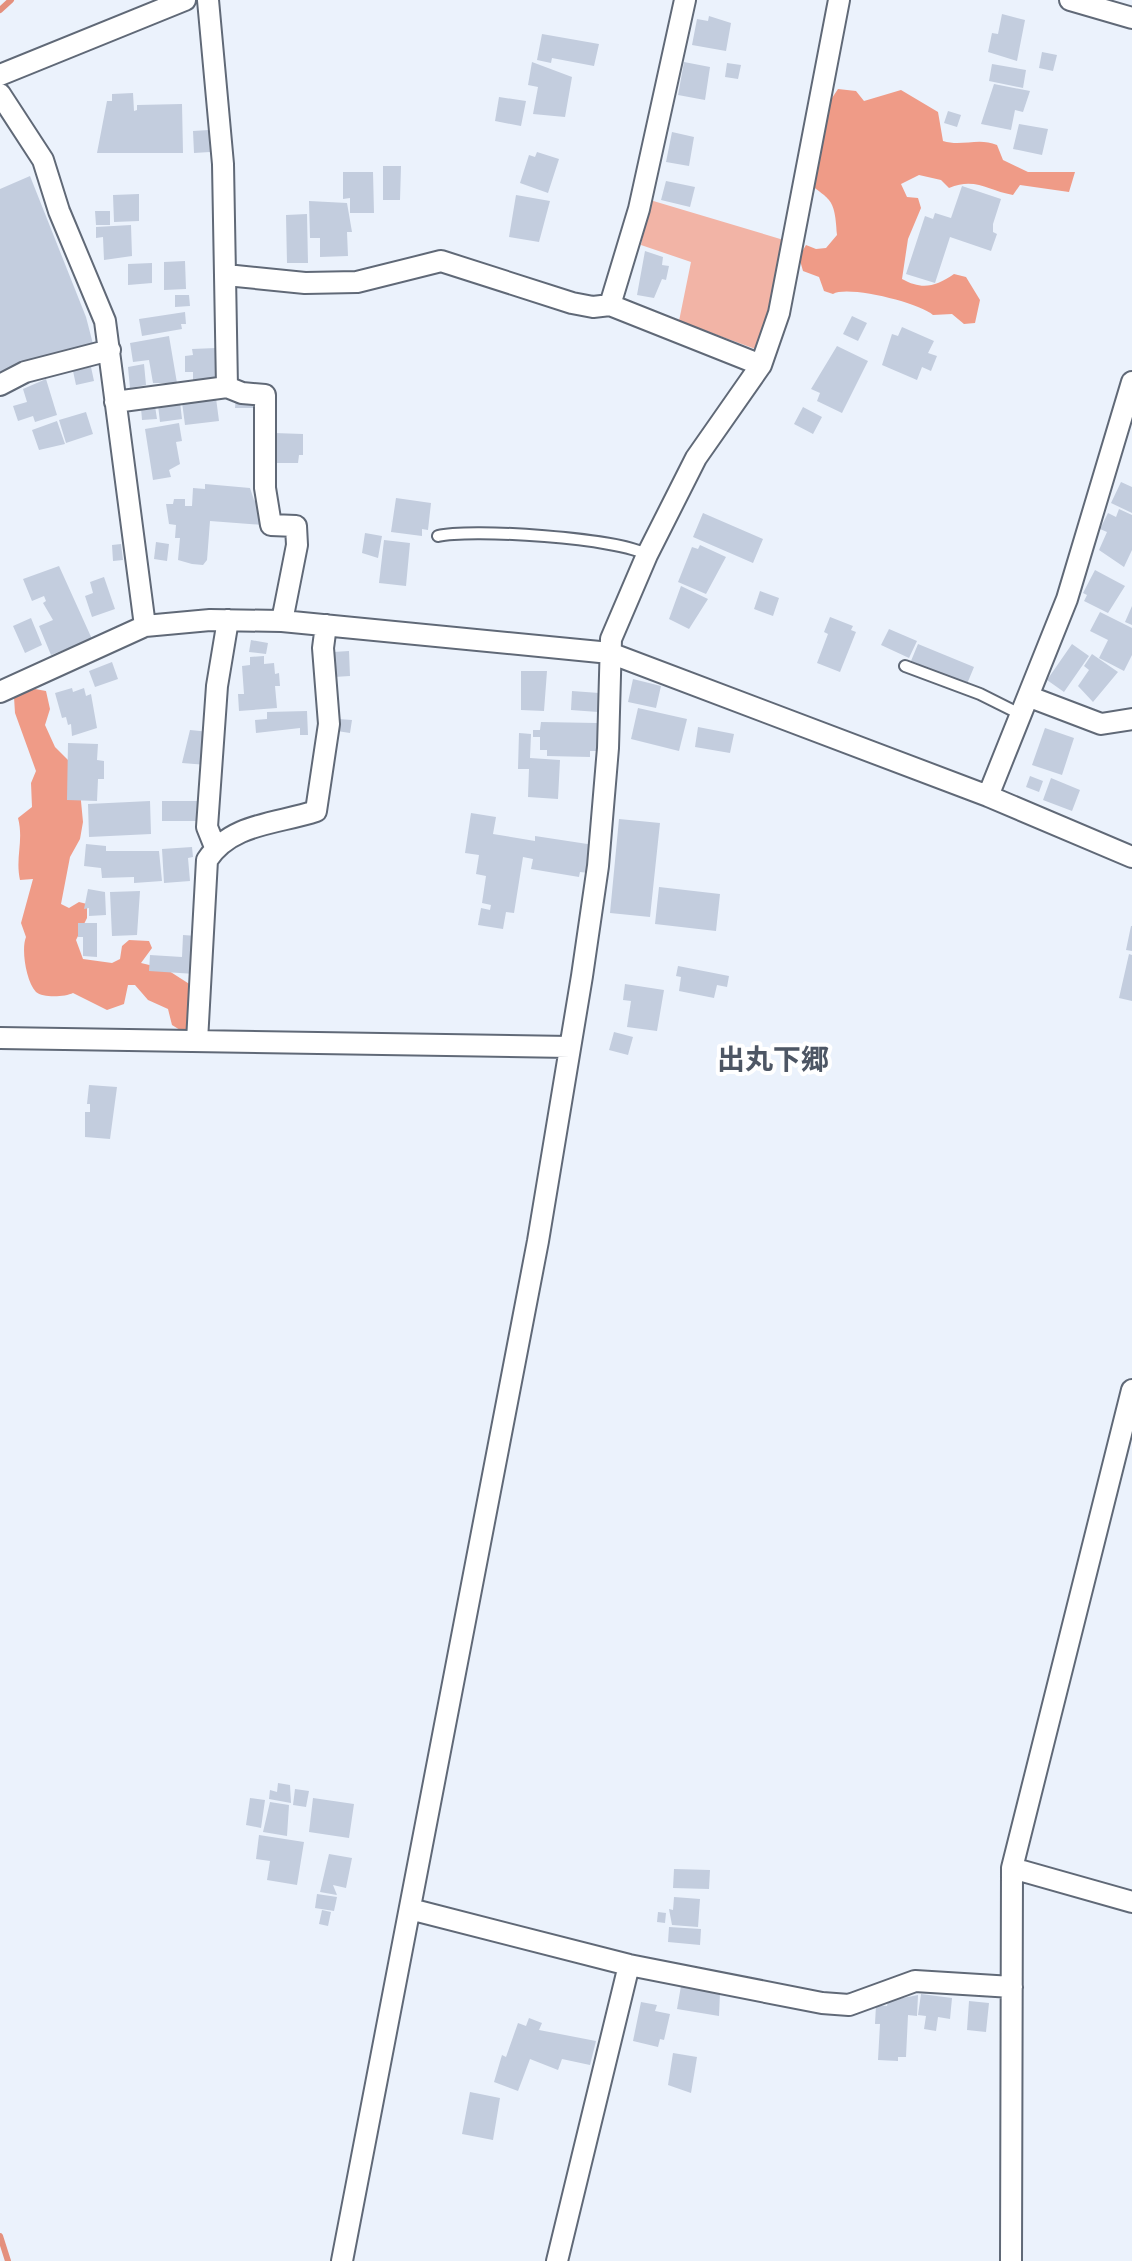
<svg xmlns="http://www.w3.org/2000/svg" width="1132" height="2261" font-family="Inter,'Noto Sans JP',sans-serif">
<rect width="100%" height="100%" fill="#ebf2fc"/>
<!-- green -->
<path fill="#f2b4a6" d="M650,200L787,241L758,350L679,321L691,262L641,245Z"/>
<!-- forest -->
<path fill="#ef9b87" d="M838,89L856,91L864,101L901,90L938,112L943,141C962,147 978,137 997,145L1003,160L1028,172H1075L1069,192L1020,185L1013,195C988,191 976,177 949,188L941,180L919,175L901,184L907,197L918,198L921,208L908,239L902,279C922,290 935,287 954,274L966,277L980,300L975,323L964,324L952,314L933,315C920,303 848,285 833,294L824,291L819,277L803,271L799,257L806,245L816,249L826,248L837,235C835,191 827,202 800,175L797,156L802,149L823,141L830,101Z
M35,689L46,691L50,709L45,725L55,747L78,770L83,822L80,839L70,857L61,904L69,908L79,902L87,904V918L76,940L83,959L112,963L120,959L122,946L129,940L149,941L152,948L141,963L166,969L194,987L193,1038L172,1025L168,1009L148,1000L135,985H128L124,1004L107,1010L73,993C65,997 43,998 36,992C26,981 21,949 26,937L21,923L33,879L20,880C15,858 24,841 18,818L32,807L31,783L36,771L15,713L14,697Z"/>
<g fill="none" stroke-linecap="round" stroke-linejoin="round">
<!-- stream -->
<path stroke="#e4907d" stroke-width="6" d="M0,10L11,0
M0,2236L8,2261"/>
</g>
<!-- building -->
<path fill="#c3cdde" d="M1002,14L1025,20L1017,61L988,52L992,33L998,34Z
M709,16L731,23L726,51L692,45L697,19L708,21Z
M542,34L599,44L594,66L552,58L551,63L537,60Z
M1042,52L1057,55L1053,71L1039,68Z
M532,62L572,77L565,117L533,114L538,87L528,85Z
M684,62L710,67L705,100L678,95Z
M727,63L741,65L738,79L725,77Z
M992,64L1026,70L1023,88L989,81Z
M994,84L1030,91L1023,112L1015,110L1011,130L981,124Z
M133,93L134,111L137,110V105L182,104L183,153H97L107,101H112V94Z
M499,97L526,101L521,126L495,121Z
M948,111L961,115L957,127L944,123Z
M1019,124L1048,129L1042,155L1013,149Z
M209,130L210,152L194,153L193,131Z
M672,132L694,137L689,166L666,162Z
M537,152L559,159L548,193L520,183L529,155L535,157Z
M383,166H401L400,200H383Z
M343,172H373L374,213H350V198L343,199Z
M30,176L86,317L93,344L19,363L0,375V189Z
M666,181L695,187L690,207L661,200Z
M962,186L1001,199L993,224V232L997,234L991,251L950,237L935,283L906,274L925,216L933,219L935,213L951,218Z
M139,194V221L114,222L113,195Z
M516,195L550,201L539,242L509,237Z
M309,201L347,203L352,232H347L348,256L320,257V238H310Z
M95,211H110V225H96Z
M307,214L308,263H287L286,215Z
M131,225L132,256L104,260L103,237L96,238V227Z
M645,251L663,257L662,265L669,266L666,280L662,279L654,298L637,295Z
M185,261L186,289L164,290V262Z
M152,263V283L128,285V264Z
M175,295H189L190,306L175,307Z
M185,312L186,324H181L182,329L142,336L139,319Z
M852,316L867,323L858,341L843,334Z
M902,327L934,341L928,353L937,356L931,371L922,367L917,380L882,365L892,334L898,336Z
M169,336L177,383H153L149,360L133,362L130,343Z
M837,346L868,361L842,413L817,401L820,393L811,389Z
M216,348L217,377L212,383L193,384V372H185V356L193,355L192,349Z
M144,364L146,385L130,388L128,367Z
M91,367L94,381L76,385L73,371Z
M46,379L57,415L35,422L33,416L18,421L13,406L27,402L23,389Z
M236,396L254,397L253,408H235Z
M216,398L219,421L185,425L182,402Z
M180,402L182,419L160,422L158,405Z
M155,406L157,419L142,420L141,408Z
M803,407L822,417L813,434L794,424Z
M86,412L93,434L66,443L59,420Z
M57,421L65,444L39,450L32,430Z
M179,423L182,441L176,442L180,464L169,470L171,477L153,480L145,429Z
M274,433L303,434V455H299L298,463H274Z
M1121,482L1132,487V513L1111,503Z
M205,484L250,488L254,500L264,509L263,525L210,521L207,560L203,565L192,564L178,560L180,538H175L176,525L169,524L166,504H173L174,499H185V506H192L193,488L205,489Z
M396,498L431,503L428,530L422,529V536L391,532Z
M1119,509L1132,515V550L1124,567L1099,550L1107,532L1100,529L1108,513L1116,517Z
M703,513L763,539L753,563L693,537Z
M365,533L382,536L378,558L362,553Z
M384,540L410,543L406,586L379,583Z
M156,542L169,544L167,561L154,559Z
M121,544L123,560L113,561L112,545Z
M700,545L726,557L706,594L678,582L692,547L698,549Z
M59,566L92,639L51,655L39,626L53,620L43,603L46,601L44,596L32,601L23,579Z
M1095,570L1125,586L1108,613L1084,601L1087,595L1083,593Z
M104,577L115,609L92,617L85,596L93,593L90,582Z
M681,586L708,599L689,629L669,619Z
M760,591L779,598L773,616L754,609Z
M1132,606V625L1125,622Z
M1100,612L1132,628V655L1124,671L1099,658L1108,640L1090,631Z
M830,617L853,626L851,630L856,632L840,672L817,663L828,634L824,632Z
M31,618L42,645L25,653L13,626Z
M889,629L917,641L909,658L881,645Z
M251,640L268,643L266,654L249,652Z
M918,644L974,667L967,684L911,661Z
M1072,644L1089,656L1064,692L1047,680Z
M349,651L350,676L334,677L333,652Z
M1092,654L1118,672L1093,702L1078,686L1089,670L1084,666Z
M264,656V664L274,663L275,674L279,673L280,686H275L277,708L239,711L238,694H244L242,666L250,665V657Z
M112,662L118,679L95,687L89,671Z
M521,671H547L544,711L521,710Z
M633,679L661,686L656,708L628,702Z
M72,688L73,692L84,688L86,696L91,694L97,728L72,736L71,724L68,725L66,717L62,718L55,693Z
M572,691L599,693L598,712L571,710Z
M638,708L687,719L679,751L631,739Z
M307,711L308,735H300V728L256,733L255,720L267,719V712Z
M338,719L352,720L350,733L337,731Z
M541,722L597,723V751H590V757L547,756V750H540V737H533V730H540Z
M698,727L734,734L730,753L695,747Z
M1045,728L1074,738L1062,775L1032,765Z
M190,730L210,732L207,765L182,763Z
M519,733L531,734L530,758L560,760L558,799L528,797L529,769H518Z
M68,743L98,744L97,760L104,761V779H98L97,801L67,800Z
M1030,776L1043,781L1039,792L1026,787Z
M1051,778L1080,790L1072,811L1043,800Z
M150,801L151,834L89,837L88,804Z
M162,801H201V821H162Z
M471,813L496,817L493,834L535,841V836L594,845L589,873L580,872L579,877L531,869L533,859L523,857L514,913L506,912L503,929L478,925L481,908L490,910L491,905L482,903L486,876L476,874L479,855L465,853Z
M619,819L660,823L650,917L610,913Z
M86,844L106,846V851H159L162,881L134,883V877L102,878L101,868L84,866Z
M192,847L193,857L188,858L190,881L164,883L162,849Z
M659,887L720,894L716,931L655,924Z
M88,889L105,892L106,915L89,916V908L84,909Z
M140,891L137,935L112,936L110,892Z
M78,923H97V957L83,956V937H78Z
M1131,926H1132V951L1126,950Z
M183,935L197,936L195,974L149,971L150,955L182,957Z
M1129,954L1132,955V1001L1119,998Z
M678,966L729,976L727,987L717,985L714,998L679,991L681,977L676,976Z
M625,984L664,990L657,1031L627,1027L631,1001L623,1000Z
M614,1032L633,1037L628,1055L609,1050Z
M89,1085L117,1087L110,1139L85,1137V1112H90V1104H87Z
M278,1783L290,1785L291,1803L269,1799L270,1790L277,1792Z
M295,1789L309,1791L306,1807L293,1805Z
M250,1798L265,1800L261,1828L246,1825Z
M313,1798L354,1804L349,1838L309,1832Z
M270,1802L289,1805L287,1836L263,1832Z
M259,1835L304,1842L297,1885L267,1880L270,1861L256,1859Z
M329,1854L352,1858L346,1888L333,1885L337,1895L320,1892Z
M674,1869L710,1870L709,1889L673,1888Z
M317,1894L337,1897L334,1911L315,1908Z
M674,1897L700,1899L698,1927L672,1925L669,1909L673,1910Z
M322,1910L331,1912L328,1926L319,1924Z
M658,1912L666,1913L665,1923L657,1922Z
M669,1927L701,1929L700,1945L668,1942Z
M681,1986L720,1993L719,2016L677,2009Z
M921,1994L952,1998L950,2019L938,2017L936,2031L924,2029L926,2016L918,2015Z
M918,1995L917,2016L908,2015L906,2057H898V2061L878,2060L880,2024H875L876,2005L887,2006L888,2001Z
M969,2001L989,2003L986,2032L967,2030Z
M641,2002L657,2005L655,2011L670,2014L664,2040L660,2039L658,2047L633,2041Z
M529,2018L542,2023L539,2030L596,2041L590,2065L562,2059L558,2070L530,2059L518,2091L494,2082L502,2055L506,2057L518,2023L526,2026Z
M673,2053L697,2057L691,2093L668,2085Z
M470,2092L500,2098L493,2140L462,2134Z"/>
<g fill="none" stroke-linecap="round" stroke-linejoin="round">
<defs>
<path id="lane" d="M438,536C469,528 622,538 647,555
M905,666L980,694L1022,715"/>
<path id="street" d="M1070,0L1132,18
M0,75L185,0
M0,94L43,160L59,211L105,321L145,626
M226,275L305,283L357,282L441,261L572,303L593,307L610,305L639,209L685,0
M610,305L761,365
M0,385L25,372L110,350
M227,387L242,393L265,395V488L271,525L296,526L297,545L282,621
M115,402L227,387L223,164L208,0
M0,692L145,626L210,620L282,621L610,653L988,796L1132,857
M1030,697L1101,724L1132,719
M988,796L1067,599L1132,382
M215,847L207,827L217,686L228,620
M0,1038L570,1047
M197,1041L207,860C231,823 277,824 316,811L329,724L323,648L326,625
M1012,1868L1132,1902
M410,1909L629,1965L822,2003L849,2005L915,1981L1012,1987
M342,2261L538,1241L582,976L598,866L608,748L611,639L647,555L696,458L761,365L779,313L839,0
M557,2261L629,1965
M1011,2261L1012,1868L1132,1390"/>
</defs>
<!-- lane casing -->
<use href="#lane" stroke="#606977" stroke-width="14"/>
<!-- street casing -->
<use href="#street" stroke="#606977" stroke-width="24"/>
<!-- lane -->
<use href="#lane" stroke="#fff" stroke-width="10"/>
<!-- street -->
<use href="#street" stroke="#fff" stroke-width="20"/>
</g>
<g text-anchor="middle" stroke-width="8" stroke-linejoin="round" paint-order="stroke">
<!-- quarter labels -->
<g font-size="28" font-weight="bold" fill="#4d5664" stroke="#fff">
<text x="773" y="1069">出丸下郷</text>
</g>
</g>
</svg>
